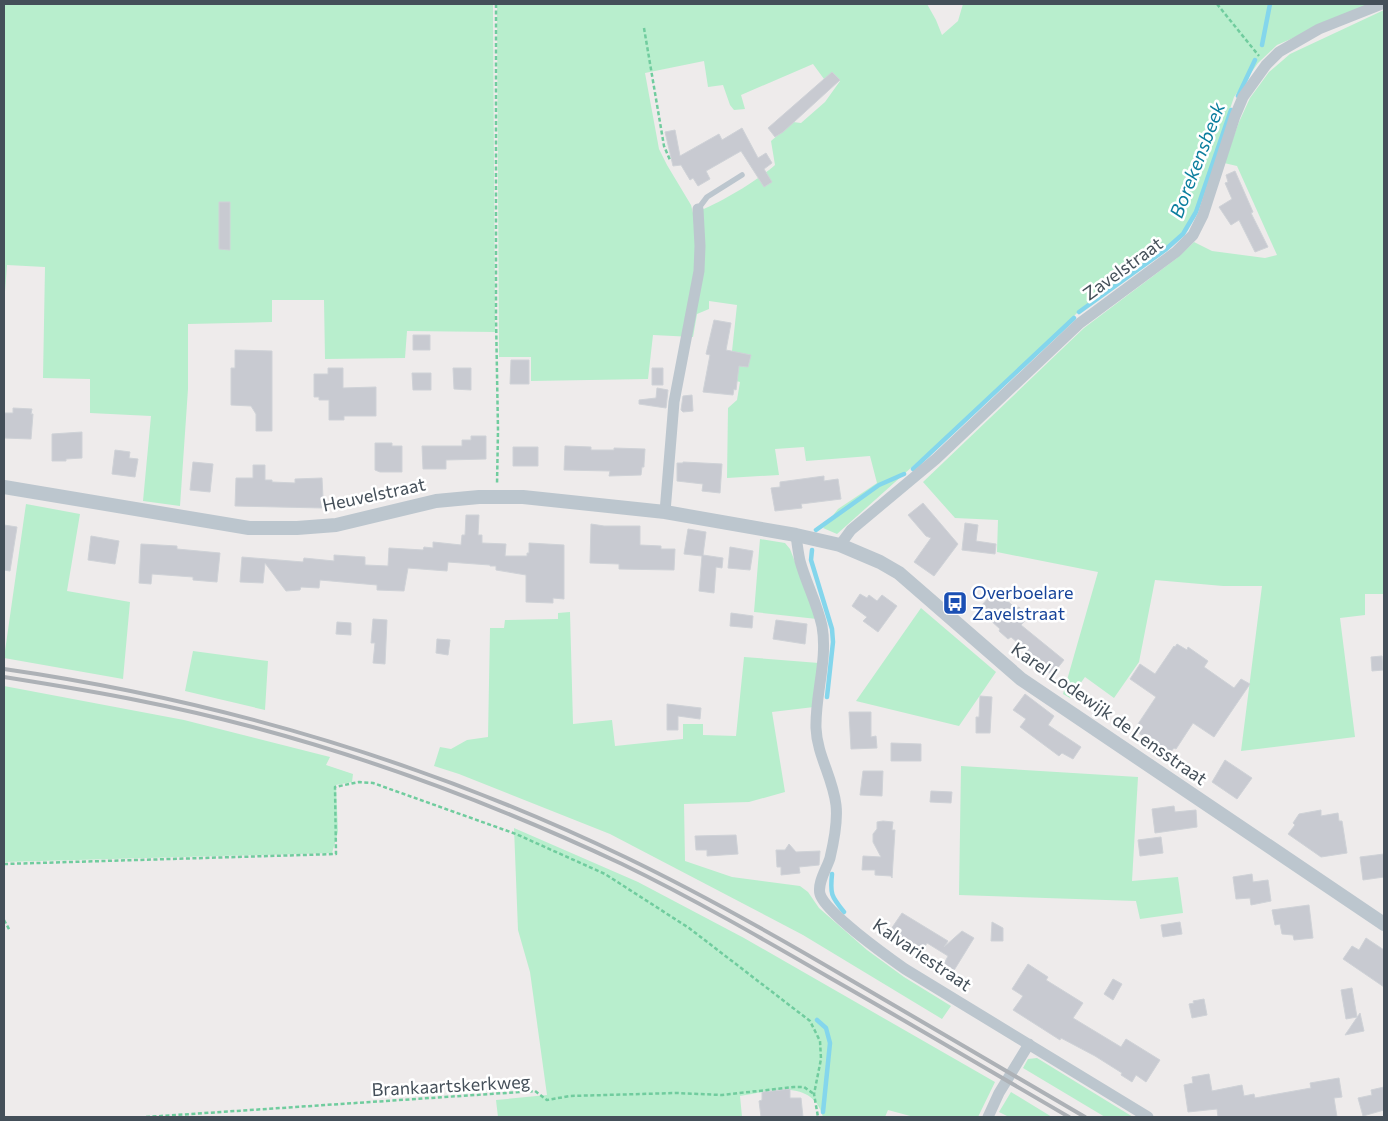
<svg xmlns="http://www.w3.org/2000/svg" width="1388" height="1121" font-family="Commissioner,sans-serif">
<rect width="100%" height="100%" fill="#eeebeb"/>
<!-- green -->
<path fill="#b8eecd" fill-rule="evenodd" d="M4,4H493L495,332L407,331L405,358L325,359L324,300H272V322L188,324V389L180,506L143,501L151,416L90,413V379L43,378L45,267L7,265L4,305Z
M497,4H927L936,20L942,35L958,21L963,4H1371L1277,45L1258,63L1234,97L1197,208L1180,236L1165,251L1077,313L1018,372L837,534L823,528L838,509L877,483L870,456L806,461L804,447L775,449L779,475L727,478L728,408L737,400L740,382L729,379L737,305L709,301V309L697,314L693,337L653,335L648,379L531,381V357H499ZM704,61L708,87L723,85L730,105L734,110L745,109L741,95L813,64L824,79L840,81L825,102L801,123L793,122L771,141L775,165C757,181 716,206 693,213L691,205L667,165L659,149L645,73Z
M1384,10V594H1365V615L1340,618L1355,737L1241,751L1262,586H1223L1155,580L1139,662L1114,698L1085,677L1070,698L1063,694L1098,572L997,552L998,520L955,518L923,482L1084,328L1177,258L1194,242L1212,251L1265,258L1277,255L1237,166L1224,163L1239,122L1250,98L1269,72L1290,54Z
M26,504L80,514L67,591L130,602L123,679L4,658Z
M760,539L785,543L790,549L817,619L754,612Z
M921,608L996,672L959,726L856,701Z
M570,612L573,724L612,720L615,746L683,739V724H703V735L736,736L744,657L819,663L814,707L772,712L785,792L749,802L684,804L685,861L732,877L800,886L808,892L819,908L867,950L904,977L951,1006L942,1019L803,935L610,834L459,774L434,766L440,747L451,749L467,740L488,737L490,628H504L505,620L558,619V613Z
M193,651L268,661L265,710L185,691Z
M4,686L184,720L330,757L326,765L353,774L352,782L336,785L338,832L332,853L4,862Z
M961,766L1138,777L1132,881L1178,877L1183,913L1140,919L1136,901L959,895Z
M514,828L638,882L744,938L995,1082L978,1117H914L888,1110L885,1117H823C812,1078 770,1091 740,1096L742,1117H498L496,1100L547,1095L530,972L518,930Z
M1037,1058L1133,1117H1105L1023,1068L1028,1059Z
M1011,1092L1052,1117H1009L999,1112Z"/>
<g fill="none" stroke-linecap="round" stroke-linejoin="round">
<!-- stream -->
<path stroke="#84d6ec" stroke-width="4.5" d="M1262,45L1270,4
M1238,96L1255,60
M1079,312L1165,250L1183,234L1196,212L1231,110
M913,469L1074,318
M816,530L879,485L904,474
M812,550L811,560L832,629L833,642L827,697
M832,874C830,894 831,896 844,912
M817,1020L826,1028L830,1043L823,1112"/>
</g>
<!-- building -->
<path fill="#c8cad1" stroke="#cfd2d7" d="M832,72L840,80L783,132L775,137L768,128Z
M742,128L758,158L766,153L772,163L764,169L772,182L764,187L741,151L706,171L710,179L698,186L693,178L690,180L681,165L673,166L665,132L675,130L680,156L719,134L722,140Z
M1235,171L1253,212L1251,213L1268,247L1255,252L1239,220L1231,225L1219,207L1232,199L1225,183L1228,182L1226,175Z
M219,202H230V250L219,249Z
M714,320L731,323L726,350L751,355L748,367L739,366L736,390L734,389L733,395L703,392L710,355L706,354Z
M413,335H430V350H413Z
M235,350L272,351V431H256V414L251,406L231,405V368H235Z
M511,360H529V384H510Z
M328,368H343V388L376,387V416H344V420H329V400H319V397H314V374H328Z
M453,368H471V390L454,389Z
M652,368H663V385H652Z
M412,373H431V390H413Z
M657,388L668,390L666,408L639,404V400L656,398Z
M692,395L693,411L683,412L681,410L683,396Z
M13,408L32,409L31,414H33L31,439L4,438V413H13Z
M82,432V458L66,459V461H52V434Z
M471,436H486V459L446,460V469H423L422,446H462V440H471Z
M375,443H392V446H402V472H380L375,470Z
M565,446L591,447V450H614V448L645,449L644,464V467H642L641,475L609,476L610,471L564,470Z
M513,447H538V466H513Z
M115,450L130,452L129,458L138,459L135,477L112,474Z
M193,462L213,464L210,492L190,490Z
M683,462L722,464L720,493L702,491L703,484L677,481V463H683Z
M253,465H265V480H272V482L295,483V479L322,478L323,498H321L322,508L235,506L236,478H253Z
M824,476V481L838,479L841,499L801,504L802,508L775,511L771,488L780,487V482Z
M923,503L958,544L934,576L914,562L931,538L926,536L908,515Z
M466,515H479L478,535H482V543L506,544L505,556H527V553H529V543L564,545V599L553,598V603L526,602V575L496,570V566H490V565L448,562L447,571L408,568L404,591L377,590V585L320,580L319,588L301,587L300,590L286,591L265,563L263,583L240,582L242,557L303,562L304,558L334,561V555L365,557V565L388,566L389,548L423,550L424,547L433,548V542L461,545L462,535H465Z
M965,523L978,525L976,541L996,544L995,554L962,550Z
M591,524L604,526H640V545L661,546V549H675L674,570L619,569V564L590,563Z
M4,525L17,527L10,571L4,570Z
M688,529L706,532L703,555L723,558L722,568L716,567L714,593L699,591L702,556L684,554Z
M91,536L119,541L115,564L88,560Z
M141,544L177,546V549L220,553L217,582L193,580V577L152,574L151,584L139,583Z
M730,547L753,551L750,570L728,568Z
M996,590L1015,608L1019,607L1029,616L1021,625L1064,660L1052,675L1030,657L1032,655L1011,637L1008,639L999,631L1000,629L978,609Z
M860,594L867,598L869,595L877,601L882,595L897,606L878,632L863,621L867,617L852,606Z
M731,613L753,616L752,628L730,626Z
M373,619L387,620L385,664L373,663L375,643H371Z
M776,620L807,624L805,644L773,639Z
M337,622L351,623V635L336,634Z
M437,639L450,640L448,655L436,653Z
M1177,644L1187,650L1188,647L1208,661L1204,667L1234,688L1241,679L1250,684L1214,737L1193,723L1176,749L1174,748L1169,754L1134,730L1156,697L1130,679L1140,664L1155,674L1174,646L1175,647Z
M1382,656L1383,670L1372,671L1371,657Z
M1025,694L1054,716L1048,725L1081,747L1073,759L1062,753L1059,756L1020,727L1026,719L1013,710Z
M980,696L992,697L990,733H976V717H979Z
M667,704L701,708L700,719L678,716V730H667Z
M849,712H871V737L876,736L877,748L851,749Z
M891,743L921,744V761H891Z
M1225,760L1252,778L1237,799L1212,782Z
M863,771H883L882,796L860,795Z
M931,791L952,792L951,803L930,802Z
M1174,806L1175,812L1196,810L1197,827L1155,833L1152,809Z
M1321,810V816L1338,813L1339,821H1342L1347,853L1321,857L1288,834L1295,825L1293,823L1299,814Z
M883,821L893,822L892,830H895L892,878L891,876L875,875V870H862L863,856L881,857L873,842V834L877,829V822Z
M736,835L738,854L707,856V850H696L695,836Z
M1161,837L1163,853L1140,856L1138,840Z
M789,844L796,852L820,851L819,865L799,867L800,873L781,875V867H777L776,850H785Z
M1384,854V877L1363,880L1360,857Z
M1252,874L1253,882L1268,880L1271,901L1251,905L1250,898L1236,899L1233,877Z
M1309,905L1313,938L1294,940L1293,935L1282,934L1280,924L1275,925L1272,910Z
M902,913L948,941L944,947L962,931L974,938L953,972L943,966L948,956L927,943L923,950L889,932Z
M992,922L1003,928V941H991Z
M1180,922L1182,934L1163,937L1161,925Z
M1366,938L1384,950V987L1343,959L1352,946L1359,950Z
M1028,964L1048,977L1046,980L1083,1003L1073,1018L1121,1047L1126,1039L1160,1060L1146,1082L1136,1075L1132,1082L1121,1075L1122,1073L1095,1056L1061,1038L1060,1040L1013,1010L1023,996L1012,989Z
M1113,979L1122,984L1113,1000L1104,994Z
M1352,988L1357,1017L1346,1019L1341,990Z
M1204,999L1207,1015L1192,1018L1189,1004L1194,1003L1193,1001Z
M1360,1013L1364,1031L1345,1035Z
M1209,1074L1212,1091L1242,1085L1244,1096L1254,1094L1255,1098L1311,1088L1310,1083L1339,1078L1342,1097L1334,1098L1337,1117H1218L1217,1109L1188,1112L1184,1085L1193,1083L1192,1077Z
M1384,1087V1110L1363,1116L1358,1098L1372,1095L1371,1090Z
M790,1089V1098H801L803,1117H761L759,1101L762,1100V1092Z"/>
<g fill="none" stroke-linecap="round" stroke-linejoin="round">
<!-- path -->
<path stroke="#70cc9e" stroke-width="2.5" stroke-dasharray="4 2.5" stroke-linecap="butt" d="M496,4V317L498,430L497,485
M1217,4L1259,56
M644,28L664,146L670,160
M4,864L336,854L335,787L359,782L373,783L516,834L605,874L689,928L810,1021L820,1041L821,1059L814,1094L818,1117
M4,920L10,931
M146,1117L535,1091L547,1100L570,1096L676,1093L722,1095L794,1087H804L814,1094"/>
<!-- service -->
<path stroke="#bcc6ce" stroke-width="5.5" d="M698,209L707,197L742,175"/>
<!-- minor -->
<path stroke="#bcc6ce" stroke-width="11" d="M665,512L674,402L699,271L700,246L698,209
M796,535C797,543 798,552 800,561C806,583 817,603 822,626C828,660 815,694 816,728C817,755 833,778 836,805C838,822 834,841 830,858C827,868 817,883 820,894C825,912 888,957 905,969L1148,1117
M840,545L851,530L936,459L1080,323L1176,252L1193,235L1203,215L1235,116L1243,97L1266,65L1279,52L1319,29L1382,4
M988,1117L999,1093L1029,1044"/>
<!-- tertiary -->
<path stroke="#bcc6ce" stroke-width="14" d="M4,487L249,528H297L336,525L436,501L479,497H523L665,512L796,535L840,545L880,562L899,573L1021,679L1384,924"/>
<!-- rail -->
<path stroke="#adb1b6" stroke-width="4" d="M4,669C219,700 429,763 625,857C702,894 776,936 849,979C928,1025 1006,1071 1085,1117
M4,677C48,684 92,691 136,700C304,733 467,791 622,864C694,899 763,939 832,979C911,1024 990,1071 1069,1117"/>
</g>
<!-- icons -->
<defs>
<symbol id="bus-square" viewBox="-11 -11 22 22"><rect x="-9" y="-9" width="18" height="18" rx="4" fill="#1a4fb4" stroke="#fff"/><path d="M-5-6H5V4H4V6H2V4H-2V6H-4V4H-5ZM-3.5-4V0h7V-4ZM-3.5 1.2v1.5H-2V1.2ZM2 1.2v1.5H3.5V1.2Z" fill="#fff"/></symbol>
</defs>
<g fill-rule="evenodd">
<use href="#bus-square" x="941" y="589" width="28" height="28"/>
</g>
<g text-anchor="middle" stroke-width="5" stroke-linejoin="round" paint-order="stroke">
<!-- street labels -->
<g font-size="18" fill="#444f59" stroke="#fff">
<text transform="translate(1123 269) rotate(-36)" y="6">Zavelstraat</text>
<text transform="translate(374 495) rotate(-12)" y="6">Heuvelstraat</text>
<text transform="translate(1109 714) rotate(35)" y="6">Karel Lodewijk de Lensstraat</text>
<text transform="translate(922 955) rotate(34)" y="6">Kalvariestraat</text>
<text transform="translate(451 1086) rotate(-3)" y="6">Brankaartskerkweg</text>
</g>
<!-- transit labels -->
<g font-size="18" fill="#164399" stroke="#fff" text-anchor="start">
<text x="972" y="599">Overboelare<tspan x="972" dy="21">Zavelstraat</tspan></text>
</g>
<!-- water labels -->
<g font-size="19" font-style="italic" fill="#0b7e9e" stroke="#fff">
<text transform="translate(1197 160) rotate(-69)" y="7">Borekensbeek</text>
</g>
</g>
<!-- border -->
<rect width="1388" height="1121" fill="none" stroke="#444f59" stroke-width="10"/>
</svg>
